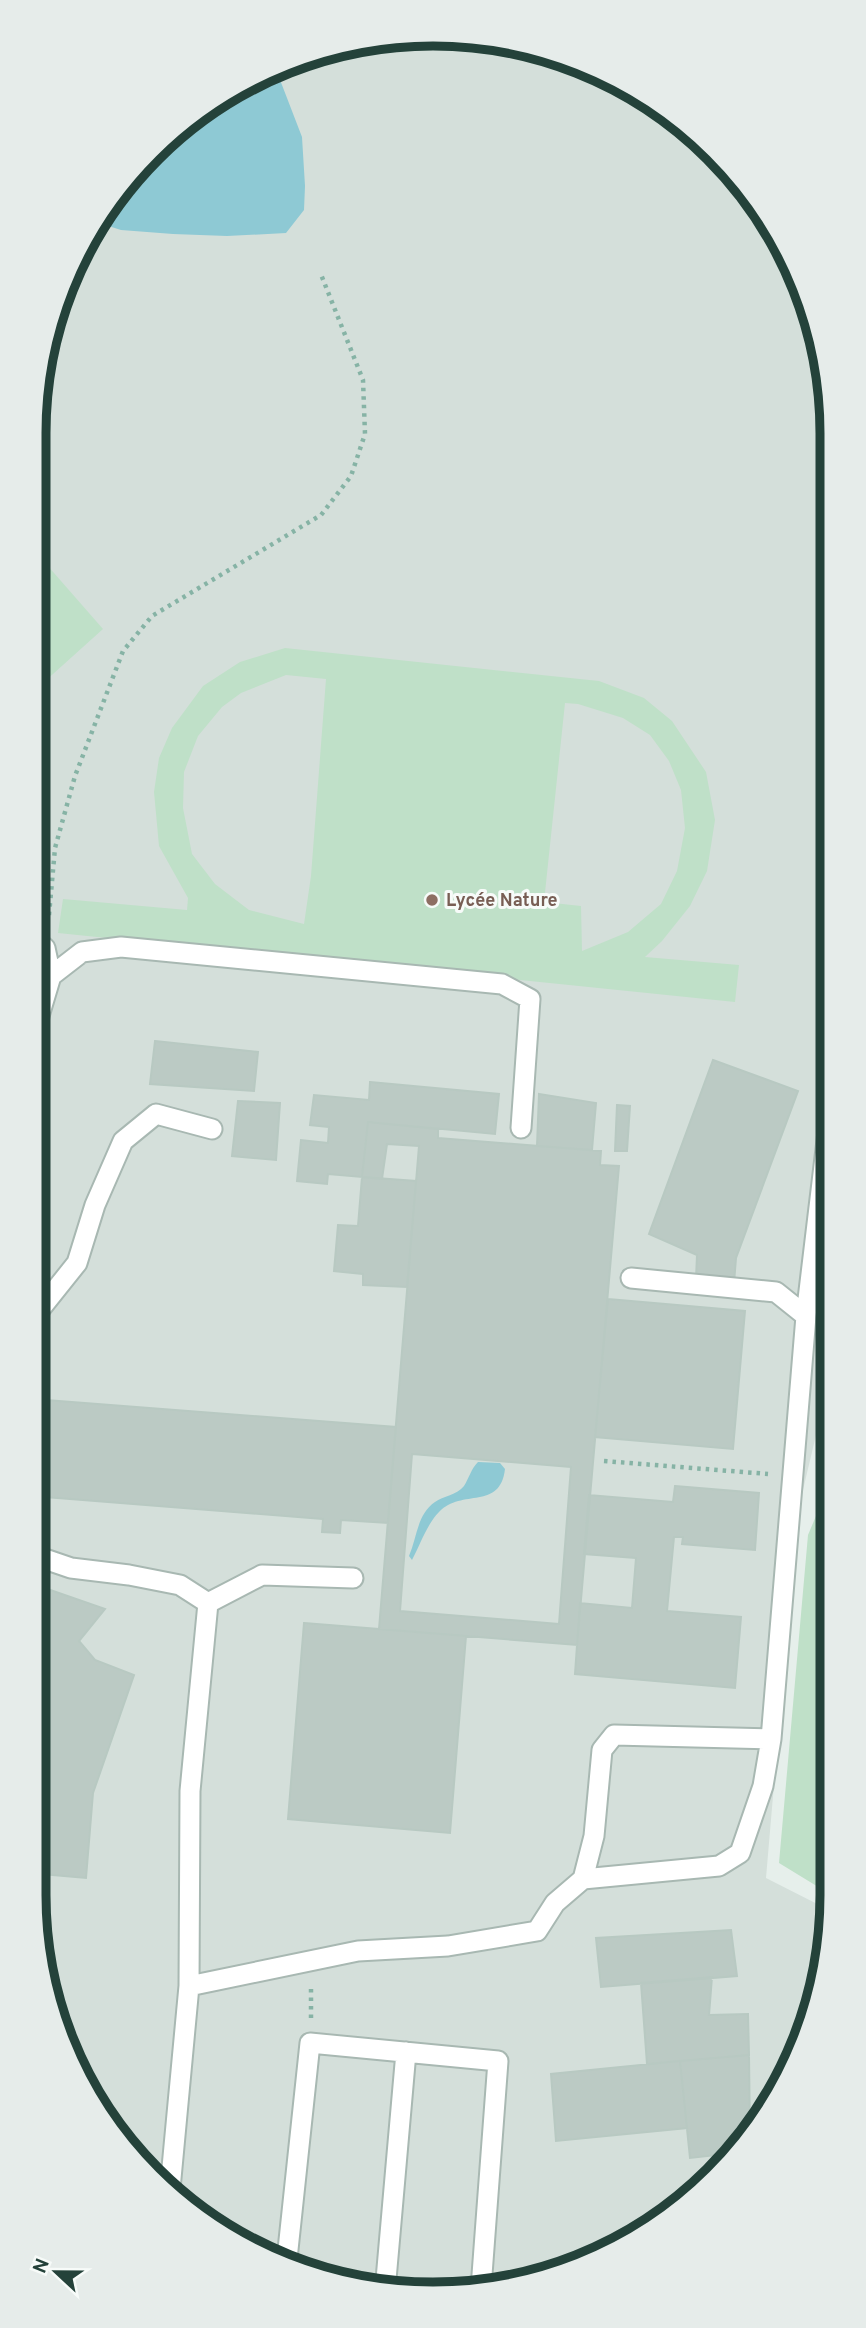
<svg xmlns="http://www.w3.org/2000/svg" width="866" height="2328" font-family="Overpass,sans-serif">
<rect width="100%" height="100%" fill="#e6efeb"/>
<!-- built -->
<path fill="#d4dfda" d="M381,37L537,47L655,100L734,170L802,280L829,380L832,1368L797,1515L766,1878L831,1911L819,1999L750,2138L655,2228L511,2287L380,2291L233,2241L132,2158L55,2024L33,1895V433L47,329L116,189L233,87Z"/>
<!-- green -->
<path fill="#bfe0c8" fill-rule="evenodd" d="M33,549L103,629L33,692Z
M285,648L599,681L644,698L672,721L706,772L715,820L707,871L690,906L662,941L645,957L739,965L735,1002L58,933L63,899L187,910L188,898L159,846L154,792L159,758L172,728L203,686L240,662ZM286,675L326,679L311,876L304,924L249,910L215,884L192,854L183,808L184,772L198,736L222,707L241,693ZM565,703L578,704L623,718L650,735L669,761L681,790L685,828L677,871L661,904L628,932L582,951L581,906L544,902Z
M832,1478L833,1895V1896L779,1863L808,1535Z"/>
<!-- water -->
<path fill="#8ec9d4" d="M277,72L302,137L305,186L304,210L286,233L227,236L173,234L121,230L99,223L116,189L233,87Z
M478,1462L500,1463L505,1469C500,1511 462,1488 439,1512C427,1524 420,1545 412,1560L409,1556C417,1538 417,1514 435,1502C443,1496 457,1495 464,1486C469,1478 471,1469 478,1462Z"/>
<!-- building -->
<path fill="#bbcac4" stroke="#b8c9c2" stroke-width="2" fill-rule="evenodd" d="M155,1041L258,1052L254,1091L150,1084Z
M713,1060L798,1091L736,1258L734,1283L696,1279L697,1255L649,1234Z
M370,1082L499,1094L495,1134L368,1122L362,1177L328,1174L327,1184L297,1181L301,1140L328,1143L329,1127L310,1125L314,1095L369,1100Z
M539,1094L596,1103L592,1150L537,1146Z
M238,1101L280,1103L276,1160L232,1156Z
M617,1105L630,1106L627,1151H615Z
M368,1122L438,1129V1138L601,1151L600,1165L619,1166L577,1645L379,1629L419,1146L387,1144L382,1179L362,1177ZM412,1454L571,1467L559,1624L400,1611Z
M362,1177L416,1181L407,1287L363,1285V1274L334,1271L338,1225L358,1226Z
M608,1299L745,1311L733,1449L595,1437Z
M33,1399L396,1427L388,1523L341,1520L340,1533L322,1532L323,1519L33,1496Z
M675,1486L759,1493L755,1550L682,1544L683,1537H674L667,1611L741,1617L735,1688L575,1674L580,1603L632,1608L636,1558L584,1554L589,1495L673,1502Z
M33,1584L105,1609L79,1641L95,1660L134,1675L93,1793L86,1878L42,1874L44,1844L33,1842V1719L36,1693H33Z
M304,1623L466,1636L450,1833L288,1819Z
M731,1930L737,1976L601,1987L596,1938Z
M712,1977L709,2015L748,2014L749,2055L647,2064L641,1983Z
M749,2055L750,2138L734,2153L690,2158L680,2061Z
M680,2061L687,2128L556,2141L551,2074Z"/>
<g fill="none" stroke-linecap="round" stroke-linejoin="round">
<defs>
<path id="service" d="M33,938L45,948L51,976L33,1036
M51,976L82,952L121,947L502,984L530,999L521,1128
M631,1278L776,1292L806,1316
M33,1318L77,1263L95,1205L123,1141L156,1114L212,1129
M33,1555L71,1568L129,1575L180,1585L208,1603
M771,1739L806,1316L831,1107
M189,1986L358,1951L448,1946L537,1931L555,1903L583,1879L719,1866L740,1853L763,1786L771,1739L614,1735L602,1750L594,1836L583,1879
M170,2189L189,1986L190,1791L208,1603L262,1575L353,1578
M287,2259L310,2043L498,2061L481,2288
M385,2291L406,2052"/>
</defs>
<!-- service casing -->
<use href="#service" stroke="#a8b8b2" stroke-width="23"/>
<!-- path -->
<path stroke="#86b3a5" stroke-width="4.5" stroke-dasharray="3.5 5" stroke-linecap="butt" d="M49,915L55,848L75,776L123,651L152,616L321,515L351,476L365,434L363,380L320,272
M604,1461L768,1474
M311,2018V1988"/>
<!-- service -->
<use href="#service" stroke="#fff" stroke-width="19"/>
</g>
<!-- markers -->
<circle fill="#8d6e63" stroke="#f7fbf9" stroke-width="2.5" cx="432" cy="900" r="7"/>
<g text-anchor="middle" stroke-width="6" stroke-linejoin="round" paint-order="stroke">
<!-- education labels -->
<g font-size="18" font-weight="bold" fill="#785e54" stroke="#f7fbf9" text-anchor="start">
<text x="446" y="906">Lycée Nature</text>
</g>
</g>
<!-- crop -->
<path d="M0 0H866V2328H0ZM433 46H433A387 387 0 0 1 820 433V1895A387 387 0 0 1 433 2282H433A387 387 0 0 1 46 1895V433A387 387 0 0 1 433 46Z" fill="#e6ecea" fill-rule="evenodd"/>
<path fill="none" stroke="#24423a" stroke-width="9" d="M433 46H433A387 387 0 0 1 820 433V1895A387 387 0 0 1 433 2282H433A387 387 0 0 1 46 1895V433A387 387 0 0 1 433 46Z"/>
<!-- north arrow -->
<g transform="translate(56 2272) rotate(292)" stroke="#f7fbf9" stroke-width="5" paint-order="stroke">
<path d="M0-5L12 26L0 18L-12 26Z" fill="#24423a"/>
<text y="-10" font-size="19" font-weight="bold" text-anchor="middle" fill="#24423a">N</text>
</g>
</svg>
